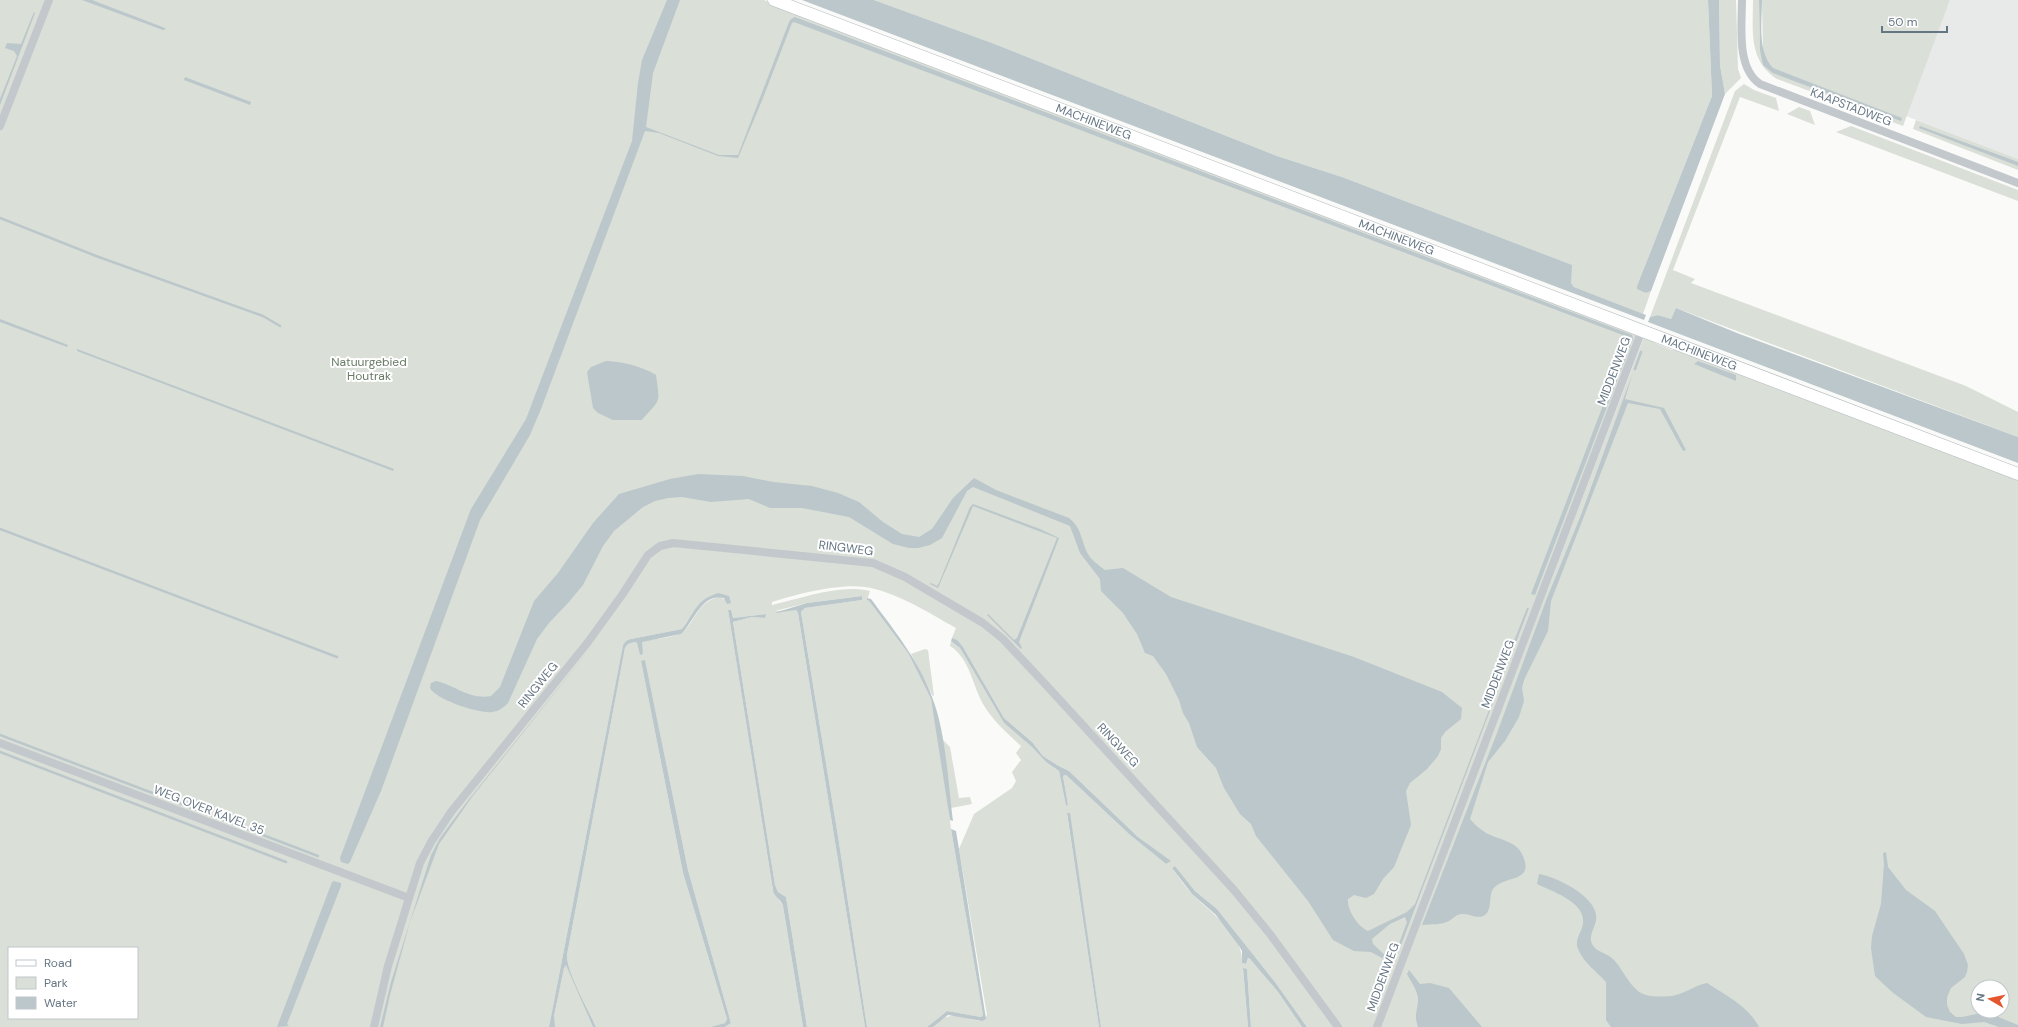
<svg xmlns="http://www.w3.org/2000/svg" width="2018" height="1027" font-family="'DM Sans',sans-serif">
<rect width="100%" height="100%" fill="#fafaf8"/>
<!-- built -->
<path fill="#e8e9e9" d="M1950,0H2018V159L1906,116Z"/>
<!-- green -->
<path fill="#dadfd7" fill-rule="evenodd" d="M0,0H764L1637,333L1375,1027H1307L1275,982L1217,909L1195,891L1175,866L1172,868C1179,877 1185,887 1193,895C1211,913 1244,935 1242,963L1246,964L1248,958L1250,959L1278,992L1302,1027H1251L1247,969H1243L1248,1027H1101L1069,813L1067,814L1099,1027H933C952,1008 958,1018 981,1021L987,1015L959,849L974,814L1012,788L1016,781L1012,772L1021,760L1016,753L1021,746C1007,733 993,721 983,704C973,686 969,657 950,646L951,641L960,648L1004,723L1033,748L1046,762L1059,771L1066,806L1068,805L1063,776L1066,775L1129,834L1166,864L1170,861L1138,837L1069,771L1057,765L1043,756L1032,742L1004,718L963,647L957,641L952,638L956,628C929,613 897,592 865,587C840,583 796,594 772,602V605C804,598 839,584 870,591L867,600L869,601L908,653L931,699L944,772L951,829L983,1015L981,1017L947,1011L927,1027H867L838,836L801,612L805,608L862,600L861,596L807,603L775,611L796,610L798,613L865,1027H807L786,897L778,892L775,885L733,622L752,617L765,618V614L733,618L730,610H728L773,890L783,906L803,1027H725L731,1023L688,870L645,661H641L683,873L727,1019L725,1023L710,1027H596C589,1011 566,971 567,955L625,648L628,644L635,642L637,643L640,654H643L641,644L643,641C654,639 667,638 677,635C696,627 694,602 719,597L727,600L728,596C701,589 696,612 682,629L631,639L623,645L549,1027H0ZM9,948H137V1018H9Z
M874,0H1708L1712,96L1637,286L1646,293L1651,291L1643,314L1574,287L1571,283V265L1562,261L1342,177L1277,156L992,43Z
M1719,0H1736L1738,69L1741,78L1725,94L1720,65Z
M1753,0H1759L1760,48L1763,51L1762,0H1950L1903,126L1777,79C1748,60 1753,30 1753,0Z
M1744,84L1754,90L1776,98L1779,111L1740,97L1673,270L1695,279L1691,283L1966,386L2018,412V437L1676,308L1671,319L1658,315L1650,317L1735,91Z
M1799,107L1810,111L1815,125L1787,114Z
M1916,120L2018,159V170L1913,129Z
M1851,126L2018,190V201L1836,132Z
M1644,337L1653,338L1655,343L1672,350L1677,348L2018,478V1027H1380ZM1978,987H2002V1011H1978Z
M925,649L928,650L934,696L932,695L911,654Z
M942,739L950,747L959,798L970,797L972,804L951,808Z
M566,965L568,967L593,1027H555L554,1025V1016L564,967Z"/>
<!-- water -->
<path fill="#bbc7cb" d="M82,0H92L165,28L166,29L163,30Z
M667,0H680L653,73L646,127L719,155H738L789,22L791,19L795,17L1632,335L1633,339L1535,595L1531,594L1628,340V337L794,22L792,23L763,98L738,158L718,156L659,133L645,131L541,409L530,435L480,520L381,791L350,862L348,864L341,862L340,858L471,509L526,419L632,141L638,83L642,60Z
M802,0H874L992,43L1277,156L1342,177L1562,261L1572,265L1571,283L1574,287L1646,315L1644,320Z
M1708,0H1719L1720,65L1725,94L1651,291L1646,293L1637,289V286L1712,96Z
M1759,0H1762C1762,22 1757,51 1773,68L1902,118L1901,121L1773,73L1763,65L1760,50Z
M34,12L35,13L0,105V99L17,56L14,51L5,48L7,43L21,44Z
M185,77L251,102L250,105L184,80Z
M1920,126L2018,162V166L1919,128Z
M1676,308L1737,333L2018,437V463L1648,322L1650,317L1658,315L1671,319Z
M0,319L68,345L67,347L0,322Z
M77,349L394,469L393,471L77,351Z
M606,361C624,362 641,366 656,375C660,405 661,398 642,420H613L598,413L593,408L587,372L591,367Z
M1698,361L1736,375V381L1694,364Z
M1632,375L1625,399L1664,408L1686,450L1683,451L1660,409L1628,403L1551,601L1548,631L1524,680L1522,688L1524,701L1519,717L1505,741L1488,762L1470,819C1474,824 1480,829 1486,833C1497,839 1516,841 1522,854C1536,884 1504,874 1493,889C1488,897 1493,912 1483,916C1475,919 1470,913 1462,914C1456,914 1454,918 1449,921C1441,925 1432,924 1422,925L1497,733L1547,598L1581,515Z
M698,474L743,476L773,482L812,486L838,493L859,502L883,522L902,534L919,537L932,529L953,498L974,478L996,490L1069,518C1082,528 1081,541 1088,554C1091,560 1100,566 1105,570L1123,568L1171,597L1354,657L1442,692L1462,708L1461,719L1445,732L1441,738V749L1438,756L1427,769L1410,783L1406,791L1411,825L1394,867L1383,879L1374,894L1366,898L1354,895L1348,899C1347,910 1357,926 1368,931L1407,912L1415,904L1497,689L1498,682L1527,608H1529L1398,953L1396,952L1407,922L1405,917L1390,924L1372,939L1373,944L1389,959V962L1371,952L1354,951L1333,940L1308,901L1256,836L1251,824L1240,814L1224,788L1216,768L1197,747L1189,723L1183,713L1179,700L1166,674L1153,656L1145,653L1137,634L1123,613L1101,591L1100,579L1080,553L1070,526L973,487L967,491L942,538L930,545L918,548H909L893,544L849,517L802,508H770L749,499L711,502L682,497L668,498L655,501L643,507L614,531L603,546L583,585L568,603L549,623L537,639L508,703C503,708 499,711 492,712C479,714 435,699 430,688L431,683L436,681C455,685 469,700 491,696L500,687L534,601L558,573L593,523L619,494L670,479Z
M973,504L1040,529L1059,538L1019,642L1022,648L1021,649L987,615L988,614L1014,640L1017,638L1057,538L973,506L938,588L930,584L931,583L937,586L939,583L970,507Z
M718,593L729,596L731,603L727,604L724,598C701,593 695,621 681,634L642,642L643,654L640,655L637,643L635,642L628,644L625,648L567,955C566,971 589,1011 596,1027H593L566,965L564,968L554,1016L555,1027H549L623,645L626,641L631,639L682,629C695,613 695,600 718,593Z
M862,596V600L805,608L801,612L838,836L867,1027H865L798,613L796,610L774,613L807,603Z
M867,598L871,599C894,630 919,661 932,697C946,732 948,783 953,821L950,820L931,699L908,653L869,601L867,600Z
M728,610H731L733,618L766,614L765,618L752,617L733,622L775,885L778,892L786,897L807,1027H803L783,906C781,899 774,897 773,890Z
M952,638L957,640L963,647L1004,718L1032,742L1043,756L1057,765L1069,771L1138,837L1171,861L1166,864L1129,834L1066,775L1063,776L1068,805L1066,806L1059,771L1046,762L1033,748L1004,723L960,648L951,641Z
M596,641L472,797L439,844L410,922L390,995L383,1027H380L391,982L431,855L440,838L466,803Z
M645,660L688,870L731,1023L725,1027H710L725,1023L727,1019L683,873L641,661Z
M1067,813H1070L1101,1027H1099Z
M951,829L956,831L959,849L986,1019L982,1021L948,1015L933,1027H927L947,1011L981,1017L983,1015Z
M1886,852L1888,867L1906,890L1935,911L1964,954L1968,965L1967,972L1965,977L1951,988L1947,997V1005L1950,1012L1956,1017H1962L1986,1012L2018,1025V1027H1999L1984,1022L1962,1024L1926,1017L1892,992L1875,976L1871,948L1872,936L1881,904L1884,864L1883,853Z
M1175,866L1195,891L1217,909L1275,982L1307,1027H1302L1278,992L1250,959L1248,958L1246,964L1242,963V951L1239,946L1216,915L1192,894L1172,868Z
M1539,874C1557,877 1600,898 1596,920C1595,928 1588,936 1592,944C1596,952 1607,953 1613,959C1624,970 1631,991 1646,995C1653,997 1669,997 1676,995C1687,992 1696,985 1707,983C1727,996 1748,1006 1759,1027H1611L1606,1020V982C1597,972 1583,962 1578,949C1574,939 1582,933 1583,923C1586,902 1551,891 1537,884Z
M334,881L341,883V886L287,1024L289,1026L277,1027L332,882Z
M1243,968L1247,969L1251,1027H1248Z
M1409,970L1420,984L1430,983L1449,988L1482,1027H1418C1414,1015 1417,1013 1418,1001C1419,992 1411,982 1407,974Z"/>
<g fill="none" stroke-linecap="round" stroke-linejoin="round">
<!-- stream -->
<path stroke="#bbc7cb" stroke-width="2.5" d="M0,218L96,256L263,316L280,326
M1635,369L1641,352
M0,529L337,657
M0,735L318,856
M0,752L286,862"/>
<defs>
<g id="secondary">
<path id="s1" d="M774,0L2018,474"/>
</g>
</defs>
<!-- secondary casing -->
<use href="#secondary" stroke="#b3babf" stroke-width="13"/>
<!-- street -->
<path stroke="#c3c8cc" stroke-width="8" d="M1742,0C1742,25 1736,68 1760,84L2018,183
M0,126L49,0
M0,743L409,898
M374,1027L388,966L420,863L431,842L451,812L588,642L622,595L648,555L660,546L673,543L873,563L905,577L983,623L1003,639L1047,686L1234,890L1270,934L1338,1027
M1377,1027L1642,330"/>
<!-- secondary -->
<use href="#secondary" stroke="#fff" stroke-width="12"/>
</g>
<g text-anchor="middle" stroke-width="4" stroke-linejoin="round" paint-order="stroke">
<!-- street labels -->
<g font-size="12" fill="#657683" stroke="#fff">
<text transform="translate(1851 107) rotate(21)" y="4">KAAPSTADWEG</text>
<text dy="4" stroke="none"><textPath href="#s1" startOffset="342">MACHINEWEG</textPath></text>
<text dy="4" stroke="none"><textPath href="#s1" startOffset="666">MACHINEWEG</textPath></text>
<text dy="4" stroke="none"><textPath href="#s1" startOffset="990">MACHINEWEG</textPath></text>
<text transform="translate(1614 371) rotate(-69)" y="4">MIDDENWEG</text>
<text transform="translate(846 548) rotate(7)" y="4">RINGWEG</text>
<text transform="translate(1498 674) rotate(-69)" y="4">MIDDENWEG</text>
<text transform="translate(538 685) rotate(-51)" y="4">RINGWEG</text>
<text transform="translate(1118 745) rotate(47)" y="4">RINGWEG</text>
<text transform="translate(209 810) rotate(21)" y="4">WEG OVER KAVEL 35</text>
<text transform="translate(1383 977) rotate(-70)" y="4">MIDDENWEG</text>
</g>
<!-- park labels -->
<g font-size="12" fill="#687a64" stroke="#fff">
<text x="369" y="366">Natuurgebied<tspan x="369" dy="14">Houtrak</tspan></text>
</g>
</g>
<!-- legend -->
<rect x="8" y="947" width="130" height="72" fill="#ffffff" stroke="#c1c8cd"/>
<rect x="16" y="960" width="20" height="6" fill="#ffffff" stroke="#c1c8cd"/>
<text x="44" y="967" font-size="12" fill="#657683">Road</text>
<rect x="16" y="977" width="20" height="12" fill="#dadfd7" stroke="#c1c8cd"/>
<text x="44" y="987" font-size="12" fill="#657683">Park</text>
<rect x="16" y="997" width="20" height="12" fill="#bbc7cb" stroke="#c1c8cd"/>
<text x="44" y="1007" font-size="12" fill="#657683">Water</text>
<!-- north arrow -->
<g transform="translate(1990 999) rotate(279)"><circle r="19" fill="#ffffff" stroke="#c1c8cd"/>
<path d="M0-3L7 15L0 10L-7 15Z" fill="#e4572e"/>
<text y="-6" font-size="11" font-weight="bold" text-anchor="middle" fill="#657683">N</text>
</g>
<!-- scale -->
<path d="M1882 26v6h65v-6" fill="none" stroke="#657683" stroke-width="2"/>
<text x="1888" y="26" font-size="12" fill="#657683" stroke="#ffffff" stroke-width="3" paint-order="stroke">50 m</text>
</svg>
